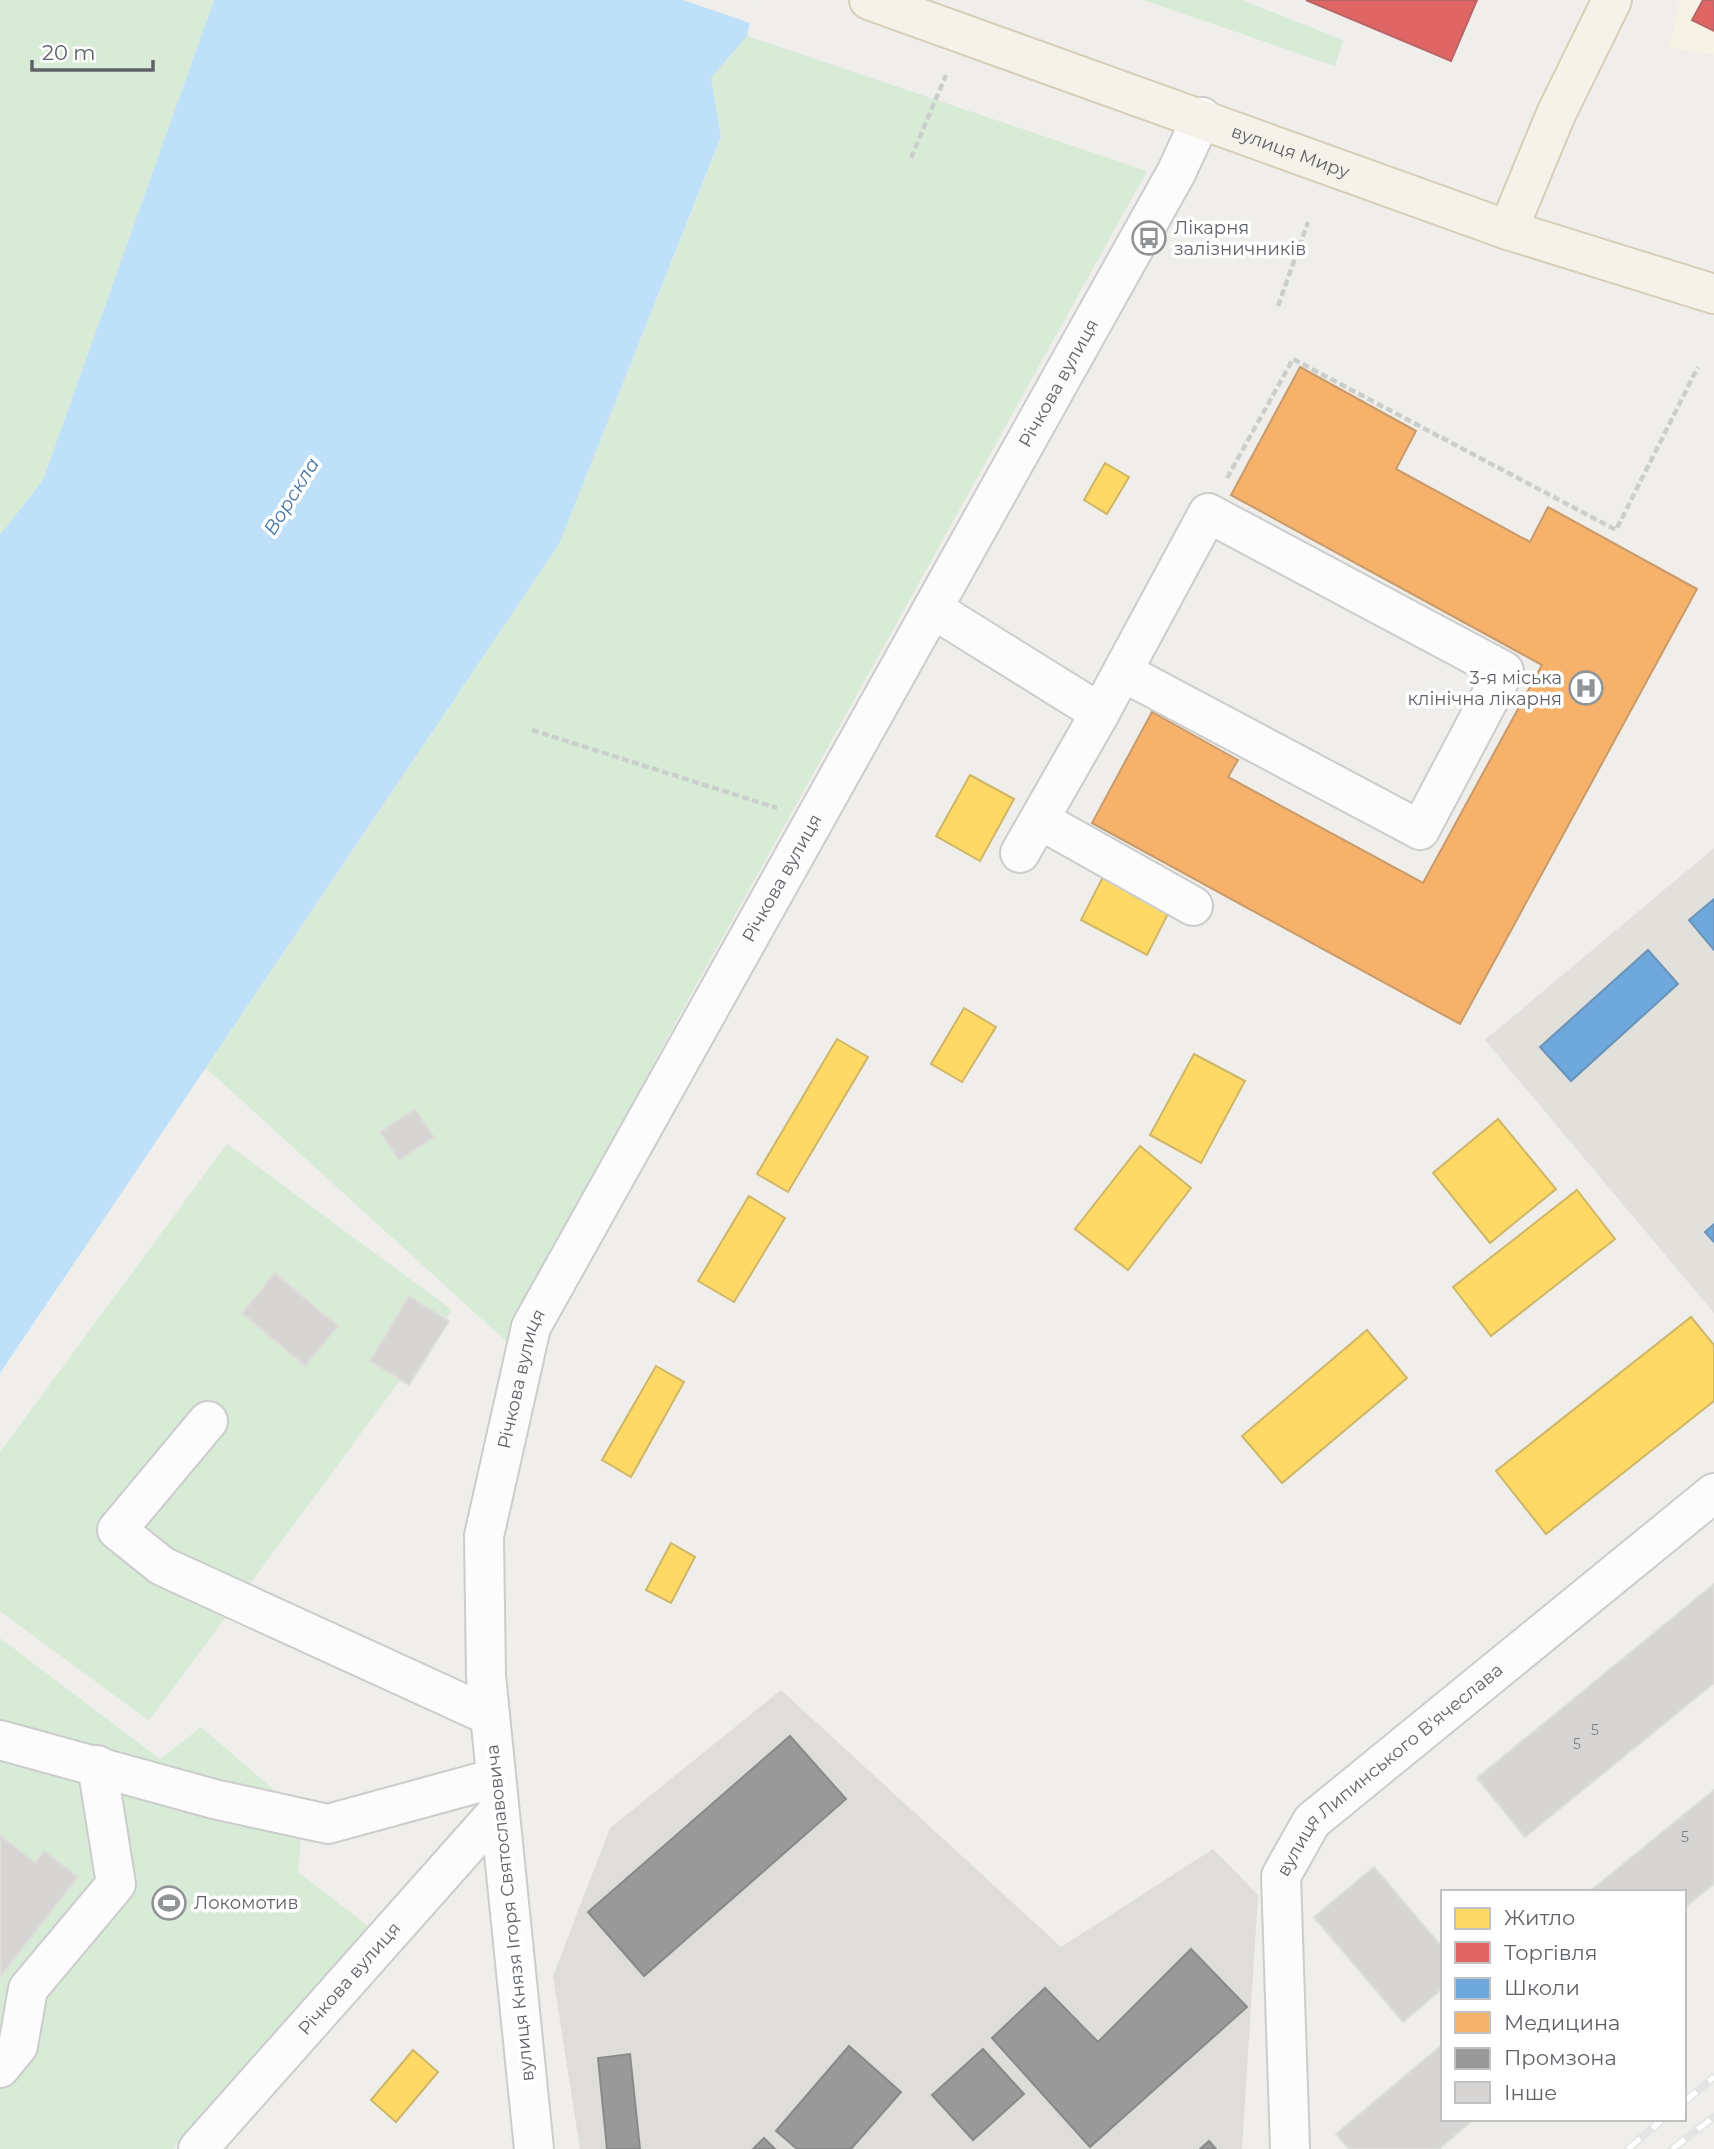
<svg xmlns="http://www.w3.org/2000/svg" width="1714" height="2149" font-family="Montserrat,sans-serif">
<rect width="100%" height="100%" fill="#efeeea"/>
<!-- commercial -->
<path fill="#f7f3e4" d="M1680,0H1714V55L1669,47Z"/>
<!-- industrial -->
<path fill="#dfddda" d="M781,1690L1061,1947L1213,1849L1258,1895L1242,2149H580L553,1976L610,1828Z"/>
<!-- education -->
<path fill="#e2e0da" d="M1714,848V1313L1485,1040Z"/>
<!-- green -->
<path fill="#d8ebd6" d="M0,0H214L43,480L0,535Z
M1143,0H1242L1343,40L1335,66Z
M747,36L1147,171L679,1016L507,1342L206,1068L559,544L721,138L711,78Z
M227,1144L452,1310L149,1721L0,1611V1452Z
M0,1638L160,1759L201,1727L303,1815L298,1872L377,1933L173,2149H0Z"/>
<!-- water -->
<path fill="#bfe0f9" d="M214,0H754L747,36L711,78L721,137L559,544L0,1373V535L43,480Z"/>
<!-- pier -->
<path fill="#efeeea" d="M683,0H758L753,24Z"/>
<!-- homes -->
<path fill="#ffd966" stroke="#cfb667" stroke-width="2" d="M1105,463L1129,477L1107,514L1084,500Z
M970,775L1014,799L980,861L936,836Z
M1106,871L1172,906L1147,955L1081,920Z
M964,1008L996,1027L962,1082L931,1064Z
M837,1039L868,1057L788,1192L757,1174Z
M1194,1054L1245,1081L1201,1163L1150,1135Z
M1498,1119L1556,1189L1490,1243L1433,1173Z
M1140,1146L1191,1188L1128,1270L1075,1229Z
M1577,1190L1615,1239L1491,1336L1453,1287Z
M749,1196L785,1218L734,1302L698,1281Z
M1691,1317L1714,1345V1401L1546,1534L1496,1471Z
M1367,1330L1407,1378L1282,1483L1242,1436Z
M656,1366L684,1382L631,1477L602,1460Z
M671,1543L695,1557L671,1603L646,1590Z
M413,2050L438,2072L396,2122L371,2100Z"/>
<!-- shops -->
<path fill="#e06666" stroke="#b96567" stroke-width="2" d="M1306,0H1477L1451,61Z
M1703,0H1714V31L1692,20Z"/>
<!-- schools -->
<path fill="#6fa8dc" stroke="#6a93b9" stroke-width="2" d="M1714,899V950L1689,920Z
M1648,950L1678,984L1571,1081L1540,1047Z
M1714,1224V1242L1705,1232Z"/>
<!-- health -->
<path fill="#f6b26b" stroke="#c99a6a" stroke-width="2" d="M1300,367L1416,431L1396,469L1530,542L1548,507L1697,589L1460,1024L1092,823L1152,712L1238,760L1228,777L1423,883L1542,665L1231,495Z"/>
<!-- industry -->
<path fill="#999" stroke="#88898a" stroke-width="2" d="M790,1736L846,1799L644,1976L588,1912Z
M1191,1949L1247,2007L1090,2147L992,2038L1045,1988L1098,2042Z
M849,2046L901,2092L851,2149H797L776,2131Z
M983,2049L1024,2094L973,2140L932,2095Z
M630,2054L640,2149H607L598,2058Z
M764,2138L775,2149H753Z
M1209,2141L1216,2149H1200Z"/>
<!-- building -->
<path fill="#d6d5d3" stroke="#deddd9" stroke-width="2" d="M415,1109L434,1137L399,1160L380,1132Z
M275,1273L338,1326L305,1366L242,1313Z
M409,1296L449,1321L409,1385L370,1361Z
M1714,1584V1683L1525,1837L1477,1778Z
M1714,1790V1884L1684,1908V1892H1589Z
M0,1835L35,1863L44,1851L78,1877L0,1977Z
M1374,1867L1443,1948V1988L1403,2022L1314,1917Z
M1443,2044V2119H1474L1439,2149H1349L1336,2134Z"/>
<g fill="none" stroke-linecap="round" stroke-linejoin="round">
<defs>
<g id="minor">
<path d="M933,609L1100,713L1208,513L1504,671L1420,830L1123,672"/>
<path d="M1040,820L1193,906"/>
<path d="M1020,853L1100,713"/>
<path d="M208,1421L117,1530L162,1566L490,1716"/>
<path d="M0,1740L214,1799L328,1824L496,1778"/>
<path d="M0,2068L18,2046L28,1989L116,1884L97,1765"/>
<path id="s1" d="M198,2149L499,1810"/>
<path id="s2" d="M534,2149L486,1676L484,1536L531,1327L1176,173L1202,117"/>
<path id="s3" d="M1290,2149L1281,1876L1312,1821L1714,1493"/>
</g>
<g id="major">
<path id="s4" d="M869,0L1508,230L1714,294"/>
<path d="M1508,230L1556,114L1612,0"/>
</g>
</defs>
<!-- minor casing -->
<use href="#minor" stroke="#cbcccc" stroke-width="42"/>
<!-- major casing -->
<use href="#major" stroke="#d7ceb8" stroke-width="42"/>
<!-- path -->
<path stroke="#cacfcc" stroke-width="4.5" stroke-dasharray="7 3.5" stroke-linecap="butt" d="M911,158L946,75
M1278,306L1308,222
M1227,478L1293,359L1616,530L1698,367
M532,730L777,808"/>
<!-- minor -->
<use href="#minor" stroke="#fdfcfc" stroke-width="38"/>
<!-- major -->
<use href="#major" stroke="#f4f2e9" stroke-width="38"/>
<defs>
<path id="rail" d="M1684,2102L1714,2077
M1628,2149L1663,2119
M1672,2149L1714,2117"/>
</defs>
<!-- rail casing -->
<use href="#rail" stroke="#e4e4e4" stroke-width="8"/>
<!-- rail -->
<use href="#rail" stroke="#fff" stroke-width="5" stroke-dasharray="16" stroke-linecap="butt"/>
</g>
<!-- icons -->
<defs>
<symbol id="bus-ring" viewBox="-11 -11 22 22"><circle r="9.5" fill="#fff" stroke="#919496" stroke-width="1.5"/><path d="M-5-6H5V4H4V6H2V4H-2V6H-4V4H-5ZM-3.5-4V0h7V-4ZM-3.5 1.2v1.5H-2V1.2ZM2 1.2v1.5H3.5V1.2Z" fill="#919496"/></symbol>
<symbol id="hospital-ring" viewBox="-11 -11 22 22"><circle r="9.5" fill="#fff" stroke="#919496" stroke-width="1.5"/><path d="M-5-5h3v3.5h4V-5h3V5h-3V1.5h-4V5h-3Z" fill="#919496"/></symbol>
<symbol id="stadium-ring" viewBox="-11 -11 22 22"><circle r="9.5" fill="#fff" stroke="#919496" stroke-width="1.5"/><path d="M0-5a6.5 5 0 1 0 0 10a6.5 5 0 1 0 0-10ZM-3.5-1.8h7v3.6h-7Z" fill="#919496"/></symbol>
</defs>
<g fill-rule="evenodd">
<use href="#bus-ring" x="1130" y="219" width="38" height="38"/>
<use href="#hospital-ring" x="1567" y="669" width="38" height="38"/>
<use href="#stadium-ring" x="150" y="1884" width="38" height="38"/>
</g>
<g text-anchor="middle" stroke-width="7" stroke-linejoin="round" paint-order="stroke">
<!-- number labels -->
<g font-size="14" fill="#7e8184">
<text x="1595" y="1735">5</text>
<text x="1577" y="1749">5</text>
<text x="1685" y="1842">5</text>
</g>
<!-- street labels -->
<g font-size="18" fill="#5f6368" stroke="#fff">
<text dy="6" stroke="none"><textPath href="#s4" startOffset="448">вулиця Миру</textPath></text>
<text dy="6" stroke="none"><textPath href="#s2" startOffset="1911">Річкова вулиця</textPath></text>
<text dy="6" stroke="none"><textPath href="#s2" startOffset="1344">Річкова вулиця</textPath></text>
<text dy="6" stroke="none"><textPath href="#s2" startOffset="777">Річкова вулиця</textPath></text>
<text dy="6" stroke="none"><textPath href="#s3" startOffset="427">вулиця Липинського В'ячеслава</textPath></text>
<text transform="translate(510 1913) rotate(-96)" y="6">вулиця Князя Ігоря Святославовича</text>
<text dy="6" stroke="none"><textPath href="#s1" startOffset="228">Річкова вулиця</textPath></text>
</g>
<!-- poi labels -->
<g font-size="18" fill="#5f6368" stroke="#fff" text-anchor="start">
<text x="1174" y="234">Лікарня<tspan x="1174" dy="21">залізничників</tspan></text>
<text x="1562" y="684" text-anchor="end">3-я міська<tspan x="1562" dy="21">клінічна лікарня</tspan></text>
<text x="194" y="1909">Локомотив</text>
</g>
<!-- water labels -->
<g font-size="19" font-style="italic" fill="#4174aa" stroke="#fff">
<text transform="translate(291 496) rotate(-58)" y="7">Ворскла</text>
</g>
</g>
<!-- legend -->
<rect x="1441" y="1890" width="245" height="231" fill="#ffffff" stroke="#bfc1c3" stroke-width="2"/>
<rect x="1455" y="1908" width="35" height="21" fill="#ffd966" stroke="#bfc1c3" stroke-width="2"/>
<text x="1504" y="1925" font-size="21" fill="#5f6368">Житло</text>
<rect x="1455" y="1942" width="35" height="21" fill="#e06666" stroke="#bfc1c3" stroke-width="2"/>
<text x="1504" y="1960" font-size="21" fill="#5f6368">Торгівля</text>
<rect x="1455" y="1978" width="35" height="21" fill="#6fa8dc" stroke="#bfc1c3" stroke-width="2"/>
<text x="1504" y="1995" font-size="21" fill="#5f6368">Школи</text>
<rect x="1455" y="2012" width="35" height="21" fill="#f6b26b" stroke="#bfc1c3" stroke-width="2"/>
<text x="1504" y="2030" font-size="21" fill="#5f6368">Медицина</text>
<rect x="1455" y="2048" width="35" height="21" fill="#999999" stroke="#bfc1c3" stroke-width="2"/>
<text x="1504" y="2065" font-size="21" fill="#5f6368">Промзона</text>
<rect x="1455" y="2082" width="35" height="21" fill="#d6d5d3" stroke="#bfc1c3" stroke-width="2"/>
<text x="1504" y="2100" font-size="21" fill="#5f6368">Інше</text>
<!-- scale -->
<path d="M32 60v10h121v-10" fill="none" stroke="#5f6368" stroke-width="3.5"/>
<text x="42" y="60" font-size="21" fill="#5f6368" stroke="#ffffff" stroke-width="5" paint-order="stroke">20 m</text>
</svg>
